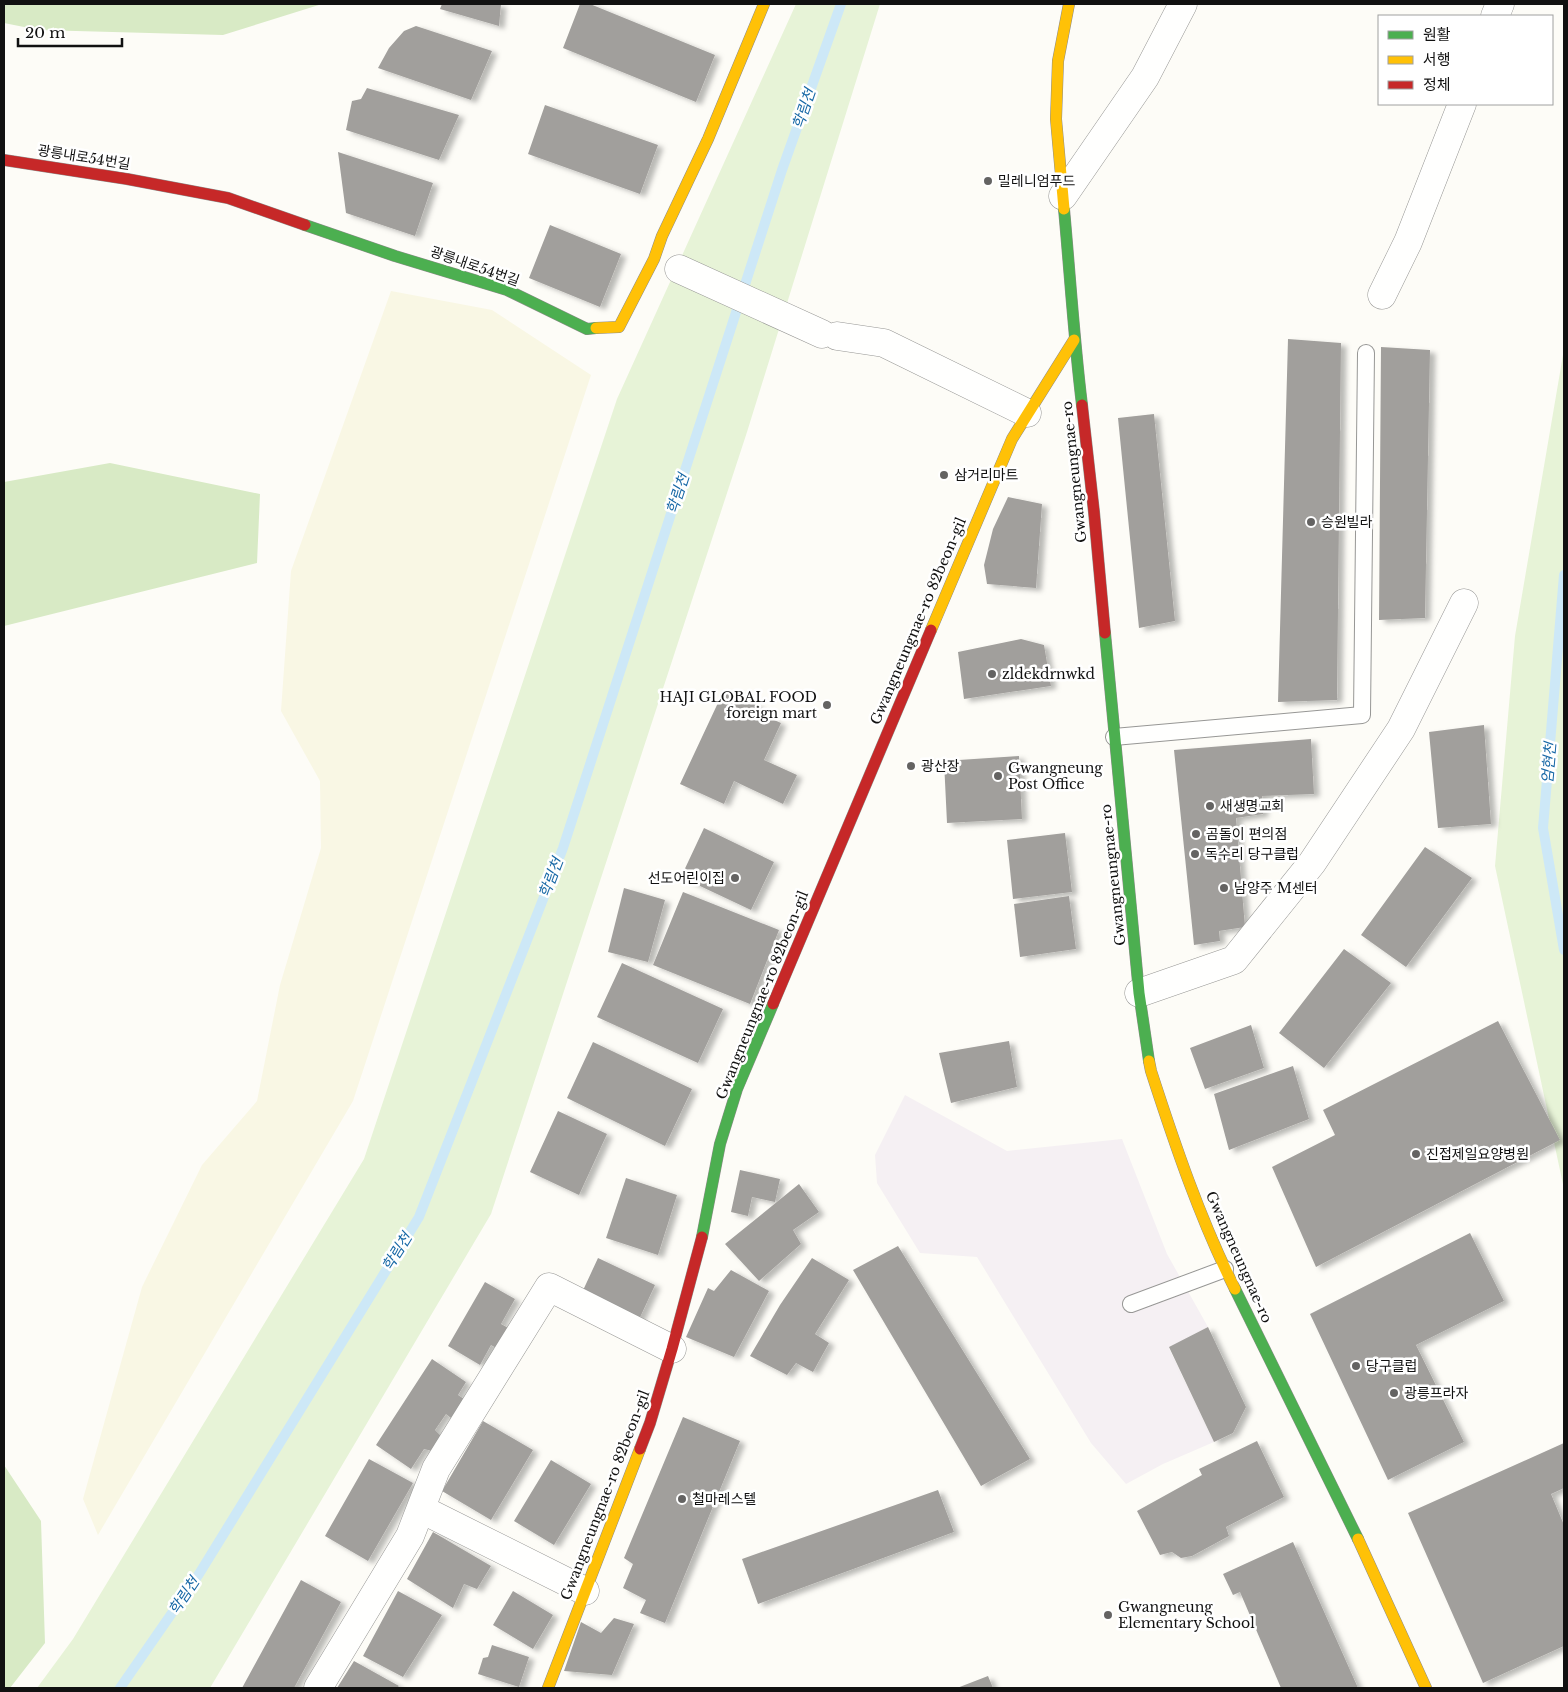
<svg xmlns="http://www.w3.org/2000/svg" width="1568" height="1692" font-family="'Libre Baskerville','Noto Sans KR',serif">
<defs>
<filter id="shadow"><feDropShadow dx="5.5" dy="3" stdDeviation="2.5" flood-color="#0004"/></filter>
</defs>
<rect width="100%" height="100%" fill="#fdfcf7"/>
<!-- industrial -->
<path fill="#f5f0f3" d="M905,1095L1007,1151L1122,1139L1167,1254L1208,1327L1169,1348L1214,1442L1163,1464L1126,1484L1091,1443L977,1257L920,1253L877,1183L875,1155Z"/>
<!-- farmland -->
<path fill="#f9f7e4" d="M391,291L492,310L591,375L353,1101L98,1535L83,1499L142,1287L202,1165L257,1101L280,985L321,848L320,781L281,711L291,571Z"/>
<!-- green -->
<path fill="#e7f3d7" d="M796,4H880L747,432L491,1214L210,1688H37L73,1639L364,1159L617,399Z
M1564,349V1189L1495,866L1515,636Z"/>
<!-- forest -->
<path fill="#d8eac5" d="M4,4H322L223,35L39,30L4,23Z
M110,463L260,494L257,563L4,626V482Z
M4,1465L41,1521L45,1643L10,1688H4Z"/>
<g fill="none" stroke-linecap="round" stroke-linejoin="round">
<!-- stream -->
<path stroke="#cde8f7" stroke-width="10" d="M1564,575L1543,828L1564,950
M120,1688L199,1574L419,1217L563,848L782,170L841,4"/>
</g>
<!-- building -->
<path fill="#a19f9c" filter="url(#shadow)" d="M442,4H501L499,26L440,9Z
M580,4H590L715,55L696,102L563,48Z
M416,26L492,51L471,100L378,68L389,48L404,31Z
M367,88L459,115L439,160L346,130L352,101L361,99Z
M545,105L658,145L640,194L528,154Z
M338,152L433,183L415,236L346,213Z
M550,225L621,254L600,307L529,278Z
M1288,339L1341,343L1337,700L1278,702Z
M1381,347L1430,350L1425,618L1379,620Z
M1154,414L1175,621L1139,628L1118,418Z
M1008,497L1042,504L1036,588L987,584L984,565L993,529Z
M1021,639L1044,645L1051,686L964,699L958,652Z
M724,690L759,706L760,714L781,723L764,760L797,775L783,804L734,781L724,804L680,784Z
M1484,725L1491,824L1438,828L1429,732Z
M1311,739L1314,794L1262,796L1263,814L1236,818L1245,927L1219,931L1220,941L1194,945L1174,750Z
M1019,756L1022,819L947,823L944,761Z
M704,828L774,862L751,910L681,877Z
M1065,833L1072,892L1013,899L1007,840Z
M1425,847L1472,878L1406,967L1361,935Z
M624,888L665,900L648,962L608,952Z
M683,892L779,930L750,1004L653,965Z
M1069,896L1076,949L1020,957L1014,904Z
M1344,949L1391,983L1324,1068L1279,1033Z
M622,963L723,1009L698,1063L597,1017Z
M1498,1021L1560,1140L1316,1267L1272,1167L1335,1135L1323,1110Z
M1251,1025L1264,1068L1205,1089L1190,1048Z
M1009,1041L1017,1087L951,1103L939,1053Z
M593,1042L692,1089L665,1146L567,1098Z
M1293,1066L1309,1119L1229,1150L1214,1094Z
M558,1111L607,1134L579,1195L530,1172Z
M740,1170L780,1179L775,1202L752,1197L748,1216L731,1212Z
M626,1178L677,1195L658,1255L606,1238Z
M799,1184L819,1212L793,1230L801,1244L759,1281L725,1244Z
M1470,1233L1504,1301L1416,1345L1464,1442L1388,1480L1310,1314Z
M898,1246L1030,1459L981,1486L853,1270Z
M598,1258L655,1285L636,1326L579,1299Z
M812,1258L849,1280L815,1334L829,1343L813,1372L796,1363L787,1375L750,1356L780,1305Z
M731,1270L769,1291L734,1357L686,1337L708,1288L714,1291Z
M485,1282L515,1299L501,1324L510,1329L498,1349L491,1345L480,1365L448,1346Z
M1208,1327L1246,1407L1233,1433L1214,1442L1169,1347Z
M432,1359L466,1382L458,1395L464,1399L451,1418L446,1414L435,1430L441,1436L432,1451L424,1449L411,1469L376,1445Z
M683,1417L740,1441L665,1623L640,1613L646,1600L623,1588L633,1564L624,1558Z
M483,1421L533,1450L491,1520L442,1491Z
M1257,1441L1284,1497L1226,1527L1229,1536L1192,1556L1181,1558L1172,1552L1160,1555L1137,1511L1202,1475L1199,1469Z
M1564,1443V1488L1551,1494L1564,1525V1646L1483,1683L1408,1513Z
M369,1459L413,1483L368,1561L325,1536Z
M551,1460L591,1484L554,1545L514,1521Z
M938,1490L954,1532L758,1604L742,1559Z
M433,1532L491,1566L477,1589L464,1584L453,1608L407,1579Z
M1293,1542L1358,1688H1281L1240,1592L1233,1595L1223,1574Z
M301,1580L341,1602L294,1688H242Z
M398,1591L442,1615L403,1677L363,1656Z
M513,1591L553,1615L533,1649L493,1625Z
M614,1618L634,1624L612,1675L564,1671L581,1622L601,1633Z
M492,1645L529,1657L519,1687L478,1674L483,1658L488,1657Z
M354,1661L399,1686L397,1688H337Z
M988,1676L993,1688H957Z"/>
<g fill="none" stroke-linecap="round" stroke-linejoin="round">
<defs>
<path id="lane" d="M1114,737L1362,715L1366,353
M1131,1304L1225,1269"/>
<path id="street" d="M1495,16L1500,4
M1063,196L1145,77L1183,4
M679,269L822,334
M1382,295L1408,242L1462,104
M837,336L884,343L1027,413
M1139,993L1234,960L1312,863L1401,729L1464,603
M421,1509L585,1591
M318,1688L410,1536L436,1469L549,1287L672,1349"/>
<path id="fast" d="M1064,209C1070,274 1074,340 1082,405
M305,225L395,256L507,290L587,329L596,328
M1105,633L1139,993L1149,1061
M702,1237L720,1144L737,1089L773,1004
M1235,1289L1358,1539"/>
<path id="slow" d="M1064,209L1056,119L1058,61L1069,4
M596,328L619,327L654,259L662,236L708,139L764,4
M931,630L1012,439L1074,340
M1149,1061L1151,1071C1175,1145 1200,1219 1235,1289
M1358,1539L1426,1688
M548,1688L640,1449"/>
<path id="jam" d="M4,160L127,179L228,198L305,225
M1082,405L1094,512L1105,633
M773,1004L931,630
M640,1449L650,1423L672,1349L702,1237"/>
</defs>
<!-- lane casing -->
<use href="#lane" stroke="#979795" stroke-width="18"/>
<!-- street casing -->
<use href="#street" stroke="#979795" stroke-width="29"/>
<!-- fast casing -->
<use href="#fast" stroke="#8e8d8b" stroke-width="12"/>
<!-- slow casing -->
<use href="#slow" stroke="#8e8d8b" stroke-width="12"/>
<!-- jam casing -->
<use href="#jam" stroke="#8e8d8b" stroke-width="12"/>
<!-- lane -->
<use href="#lane" stroke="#fffffe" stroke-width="16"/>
<!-- street -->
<use href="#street" stroke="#fffffe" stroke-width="28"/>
<!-- fast -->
<use href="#fast" stroke="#4caf50" stroke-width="11"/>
<!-- slow -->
<use href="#slow" stroke="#ffc107" stroke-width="11"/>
<!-- jam -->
<use href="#jam" stroke="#c62828" stroke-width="11"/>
</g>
<!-- markers -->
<g fill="#646362" stroke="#fff" stroke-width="2">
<circle cx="988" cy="181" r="5"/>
<circle cx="944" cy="475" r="5"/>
<circle cx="1311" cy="522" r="5"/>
<circle cx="992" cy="674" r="5"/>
<circle cx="827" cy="705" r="5"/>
<circle cx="911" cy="766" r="5"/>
<circle cx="998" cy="776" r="5"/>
<circle cx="1210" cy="806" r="5"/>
<circle cx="1196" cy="834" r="5"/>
<circle cx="1195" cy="854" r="5"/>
<circle cx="735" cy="878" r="5"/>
<circle cx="1224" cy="888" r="5"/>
<circle cx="1416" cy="1154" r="5"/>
<circle cx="1356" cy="1366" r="5"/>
<circle cx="1394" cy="1393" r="5"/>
<circle cx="682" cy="1499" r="5"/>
<circle cx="1108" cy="1615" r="5"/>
</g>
<g text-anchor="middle" stroke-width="5" stroke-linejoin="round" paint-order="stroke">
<!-- street labels -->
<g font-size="14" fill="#111" stroke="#fff">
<text transform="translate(84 157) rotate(9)" y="5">광릉내로54번길</text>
<text transform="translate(475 266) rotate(19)" y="5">광릉내로54번길</text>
<text transform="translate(1074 472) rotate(-96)" y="5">Gwangneungnae-ro</text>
<text transform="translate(918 621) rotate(-67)" y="5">Gwangneungnae-ro 82beon-gil</text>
<text transform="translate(1113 875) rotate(-96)" y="5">Gwangneungnae-ro</text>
<text transform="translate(762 995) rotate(-68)" y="5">Gwangneungnae-ro 82beon-gil</text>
<text transform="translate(1239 1257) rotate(66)" y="5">Gwangneungnae-ro</text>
<text transform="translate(605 1495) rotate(-69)" y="5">Gwangneungnae-ro 82beon-gil</text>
</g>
<!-- poi labels -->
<g font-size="14" fill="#111" stroke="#fff" text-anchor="start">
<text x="998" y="186">밀레니엄푸드</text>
<text x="954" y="480">삼거리마트</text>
<text x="1321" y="527">승원빌라</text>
<text x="1002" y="679">zldekdrnwkd</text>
<text x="817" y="702" text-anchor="end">HAJI GLOBAL FOOD<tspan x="817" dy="16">foreign mart</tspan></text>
<text x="921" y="771">광산장</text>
<text x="1008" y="773">Gwangneung<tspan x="1008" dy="16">Post Office</tspan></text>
<text x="1220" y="811">새생명교회</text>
<text x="1206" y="839">곰돌이 편의점</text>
<text x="1205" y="859">독수리 당구클럽</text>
<text x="725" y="883" text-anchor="end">선도어린이집</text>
<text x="1234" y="893">남양주 M센터</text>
<text x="1426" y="1159">진접제일요양병원</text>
<text x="1366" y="1371">당구클럽</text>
<text x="1404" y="1398">광릉프라자</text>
<text x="692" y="1504">철마레스텔</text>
<text x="1118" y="1612">Gwangneung<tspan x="1118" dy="16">Elementary School</tspan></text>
</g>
<!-- water labels -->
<g font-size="15" font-style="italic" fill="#1768a6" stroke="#fff">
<text transform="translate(804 109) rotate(-71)" y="5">학림천</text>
<text transform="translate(678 494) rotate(-72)" y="5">학림천</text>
<text transform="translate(1549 763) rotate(-85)" y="5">엄현천</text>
<text transform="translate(551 878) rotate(-69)" y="5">학림천</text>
<text transform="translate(397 1252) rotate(-58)" y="5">학림천</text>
<text transform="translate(184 1596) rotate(-56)" y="5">학림천</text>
</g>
</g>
<!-- border -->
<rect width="1568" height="1692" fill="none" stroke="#111111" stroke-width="10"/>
<!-- legend -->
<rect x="1378" y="15" width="175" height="90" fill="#ffffff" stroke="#a0a0a0"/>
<rect x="1388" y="31" width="25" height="8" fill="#4caf50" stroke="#a0a0a0"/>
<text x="1423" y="40" font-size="15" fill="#111111">원활</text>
<rect x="1388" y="56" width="25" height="8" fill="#ffc107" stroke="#a0a0a0"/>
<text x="1423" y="65" font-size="15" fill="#111111">서행</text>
<rect x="1388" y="81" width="25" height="8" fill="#c62828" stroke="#a0a0a0"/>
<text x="1423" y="90" font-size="15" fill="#111111">정체</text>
<!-- scale -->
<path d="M18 38v8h104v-8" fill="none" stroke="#111111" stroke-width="2.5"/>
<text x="25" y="38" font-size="15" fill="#111111" stroke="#ffffff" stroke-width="4" paint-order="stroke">20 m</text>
</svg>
